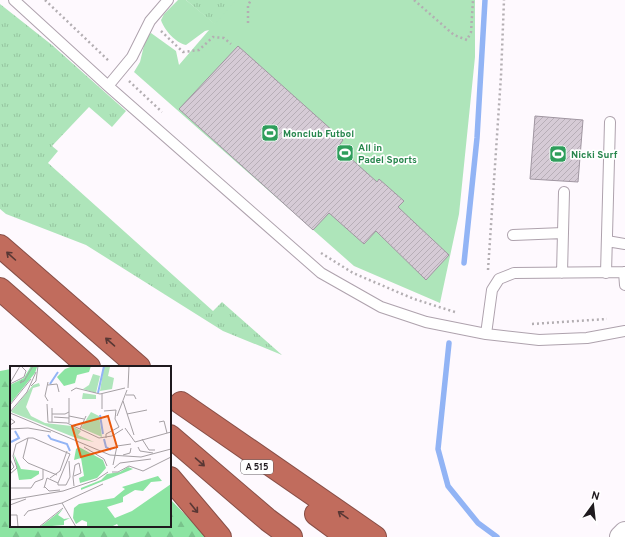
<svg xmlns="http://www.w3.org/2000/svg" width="625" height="537" font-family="Overpass,sans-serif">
<defs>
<pattern id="grass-tufts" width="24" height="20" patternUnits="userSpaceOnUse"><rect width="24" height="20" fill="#aee5ba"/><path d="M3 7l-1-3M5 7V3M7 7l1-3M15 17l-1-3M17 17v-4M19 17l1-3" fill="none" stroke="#95c49f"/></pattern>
<pattern id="forest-firs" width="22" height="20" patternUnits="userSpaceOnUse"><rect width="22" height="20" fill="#8ce4a2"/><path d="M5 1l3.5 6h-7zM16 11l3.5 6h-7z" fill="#78c38b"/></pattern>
<pattern id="building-hatch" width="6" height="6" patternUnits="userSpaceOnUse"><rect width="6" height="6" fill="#d6cbd6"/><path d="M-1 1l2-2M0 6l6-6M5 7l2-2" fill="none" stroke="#b7aeb7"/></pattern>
</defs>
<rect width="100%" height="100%" fill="#fef9fe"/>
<!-- grass -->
<path fill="url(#grass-tufts)" d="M186,0H246L219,28Z
M0,4L52,45L126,111L112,127L89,107L52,146L58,151L48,163L213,311L222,302L282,355L223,331L86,245L6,214L0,209Z"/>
<!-- forest -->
<path fill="url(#forest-firs)" d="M11,369V526H170V499L207,537H0V371Z"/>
<!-- garden -->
<path fill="#aee5ba" d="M178,0H186L215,24L236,0H475V57L459,214L440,303L354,266L134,72L140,62L146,37L151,33L176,51L179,65L209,30L205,31L186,45C176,43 164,30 161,20L164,14Z"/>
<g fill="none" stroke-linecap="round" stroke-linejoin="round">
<!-- stream -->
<path stroke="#92b4f5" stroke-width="5.5" d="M464,263L477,138L485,0
M449,343L438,449L448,486L478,523L497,537"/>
</g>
<!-- building -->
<path fill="url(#building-hatch)" stroke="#a096a1" d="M238,46L343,140L338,147L377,182L379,179L404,201L398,207L449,255L426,280L376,231L364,244L329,213L313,230L179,109Z
M535,116L583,120L578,182L530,179Z"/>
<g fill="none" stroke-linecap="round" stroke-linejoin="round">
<defs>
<path id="lane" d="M14,0L108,86L321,273L381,307L426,322L486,334L539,340L587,338L625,331
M108,86L132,57L150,21L168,0
M513,235L563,233
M607,241L625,244
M624,272L625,285
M562,273L564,192
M606,273L610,122
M486,334L492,290L499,279L514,273L625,272"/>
<path id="secondary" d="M621,537L625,533"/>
<path id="highway" d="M0,246L139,367
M0,289L89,367
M181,403L375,537
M170,436L268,520L291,537
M170,478L220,537
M316,514L347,537"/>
</defs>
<!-- lane casing -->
<use href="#lane" stroke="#aea2ad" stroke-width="12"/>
<!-- secondary casing -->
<use href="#secondary" stroke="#aea2ad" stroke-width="24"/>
<!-- highway casing -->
<use href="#highway" stroke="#884f47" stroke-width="24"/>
<!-- path -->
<path stroke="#b3aeb2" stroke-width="2.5" stroke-dasharray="2 3" stroke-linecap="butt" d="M45,0L110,62
M414,0L454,35L467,40L471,32L473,0
M248,23V5L251,0
M161,31L183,52L199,50L213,37L224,38L231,44
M129,81L162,112
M321,253L353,273L414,299L455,312
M488,270L501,76L504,0
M532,324L607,319"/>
<!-- lane -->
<use href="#lane" stroke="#fff" stroke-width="10"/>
<!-- secondary -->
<use href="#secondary" stroke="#fff" stroke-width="22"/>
<!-- highway -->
<use href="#highway" stroke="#c16c5d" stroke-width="22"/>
</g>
<!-- one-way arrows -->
<defs><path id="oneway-shaft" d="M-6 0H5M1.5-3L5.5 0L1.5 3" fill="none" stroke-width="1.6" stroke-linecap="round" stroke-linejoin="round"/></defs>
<g stroke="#583734">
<use href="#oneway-shaft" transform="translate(11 256) rotate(-138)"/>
<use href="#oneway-shaft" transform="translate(110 342) rotate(-139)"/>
<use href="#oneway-shaft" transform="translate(200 462) rotate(41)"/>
<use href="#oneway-shaft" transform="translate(194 508) rotate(51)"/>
<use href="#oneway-shaft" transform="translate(343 515) rotate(-145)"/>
</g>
<!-- icons -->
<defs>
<symbol id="stadium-square" viewBox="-11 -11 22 22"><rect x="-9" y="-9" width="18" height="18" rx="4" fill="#2e9e5b" stroke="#fff"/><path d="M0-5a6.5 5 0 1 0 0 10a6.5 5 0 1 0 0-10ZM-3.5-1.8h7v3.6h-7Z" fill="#fff"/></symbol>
</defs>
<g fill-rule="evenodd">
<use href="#stadium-square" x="260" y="123" width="20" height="20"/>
<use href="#stadium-square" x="335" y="143" width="20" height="20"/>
<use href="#stadium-square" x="548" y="144" width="20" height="20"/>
</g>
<g text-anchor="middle" stroke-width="3.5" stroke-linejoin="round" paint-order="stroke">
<!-- shield labels -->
<rect fill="#fff" stroke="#625f62" stroke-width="1" x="241" y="460" width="32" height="14" rx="3"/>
<g font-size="9" font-weight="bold" fill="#1f1a1e">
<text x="257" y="470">A 515</text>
</g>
<!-- leisure labels -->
<g font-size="10" font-weight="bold" fill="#27864d" stroke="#fff" text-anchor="start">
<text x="283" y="137">Monclub Futbol</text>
<text x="358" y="151">All in<tspan x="358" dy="12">Padel Sports</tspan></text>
<text x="571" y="158">Nicki Surf</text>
</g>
</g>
<!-- overview -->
<g transform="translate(10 366)">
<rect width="161" height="161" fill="#fef9fe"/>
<path d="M29,17L30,20L23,22L16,41L21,50L35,57L62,60L71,65L68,69L84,76L66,72L1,46L23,19Z" fill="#aee5ba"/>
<path d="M21,0L27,1L25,7L0,38V19L14,12ZM63,0H81L79,6L67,9L65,17L54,20L47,11L55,3ZM69,81L93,94L96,102L87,112L70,117L69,112L74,110L71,92L64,94L66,83ZM4,88L11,103L29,105V108L21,113L9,114ZM118,101L123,103L71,124V122L91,114L97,108L110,106ZM148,110L152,115L141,116L133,125L125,124L113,131V136L97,141L105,152L122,145L161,118V161H109L107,158L101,161H77V156L72,154L66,158L63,152L64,142L69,138L104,132L115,123L112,121ZM53,143L48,149L54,153L60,152L54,155V159L30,161Z" fill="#8ce4a2"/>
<path d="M83,8L90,10L86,27L73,23L79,19ZM73,27L86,29V33H72Z" fill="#aee5ba"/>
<path d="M94,0L100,1L98,10L104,12L102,23L90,25ZM81,46L89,50L92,71L71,62Z" fill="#aee5ba"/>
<path fill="none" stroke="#92b4f5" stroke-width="2" d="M40,18L48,6M88,27L94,0M90,49L93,68M38,69L41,73L57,78L60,85M94,73L96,81L101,84M1,76L9,72L5,65"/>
<path fill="none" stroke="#a5a0a4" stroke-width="1" d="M12,14L10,17L14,15L23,0M38,16L35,30L38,35M0,17L10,0M0,18L14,11L16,5L11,0M38,19L47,18L49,26M21,20L26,15L28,0M118,22L119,0M61,25L66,22L90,28L115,22M116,29H124L126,33M113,35L124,69M37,38L38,56L57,57L89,72L102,70L113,63M0,39L21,13M92,43V28M94,45L106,44L105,53L109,61L96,68V72M0,46L17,26L26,6M0,47L100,89L131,91L161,83M42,48H55L59,46M117,48L137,44M59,50L74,53M107,50L117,24M44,51L59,52M0,52L5,56L0,59M42,56V42M149,56L154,55L157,67M59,57V32M115,62L125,76M0,63L18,62L41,66M70,63L76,50M18,72L13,92L18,97L47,109M132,73L139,84H145M125,76L161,66M74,81L94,93L97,100M128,81L130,85L143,87M113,89L120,87L121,82M0,93L4,101L0,105M103,99L107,80L121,78M104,102L110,97L141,93M102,106H108L119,100L133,105L161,91M0,108L7,102L3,90L6,78L18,72H23L60,88L48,117M64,110L71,107L69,97L65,99L63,111L64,120M40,112L50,105L57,85M34,120L39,125L50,124M0,122H21L25,116L33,113V103M34,122L37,112L48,117V119H56L60,111L59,95M0,134L53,125L86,114L98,106M0,139L16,133M0,149H7L8,161M14,150L18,145L52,137M29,161L53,142M66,161L52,137L93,118"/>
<path fill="#e8590c" fill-opacity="0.15" stroke="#e8590c" stroke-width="2" d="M98,50L107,81L71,91L62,60Z"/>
<rect width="161" height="161" fill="none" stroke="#1f1a1e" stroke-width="2"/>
</g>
<!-- north arrow -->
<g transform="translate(593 505) rotate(15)" stroke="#ffffff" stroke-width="3" paint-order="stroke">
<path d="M0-3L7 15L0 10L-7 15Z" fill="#1f1a1e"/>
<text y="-6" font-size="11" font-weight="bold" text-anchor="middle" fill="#1f1a1e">N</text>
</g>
</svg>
